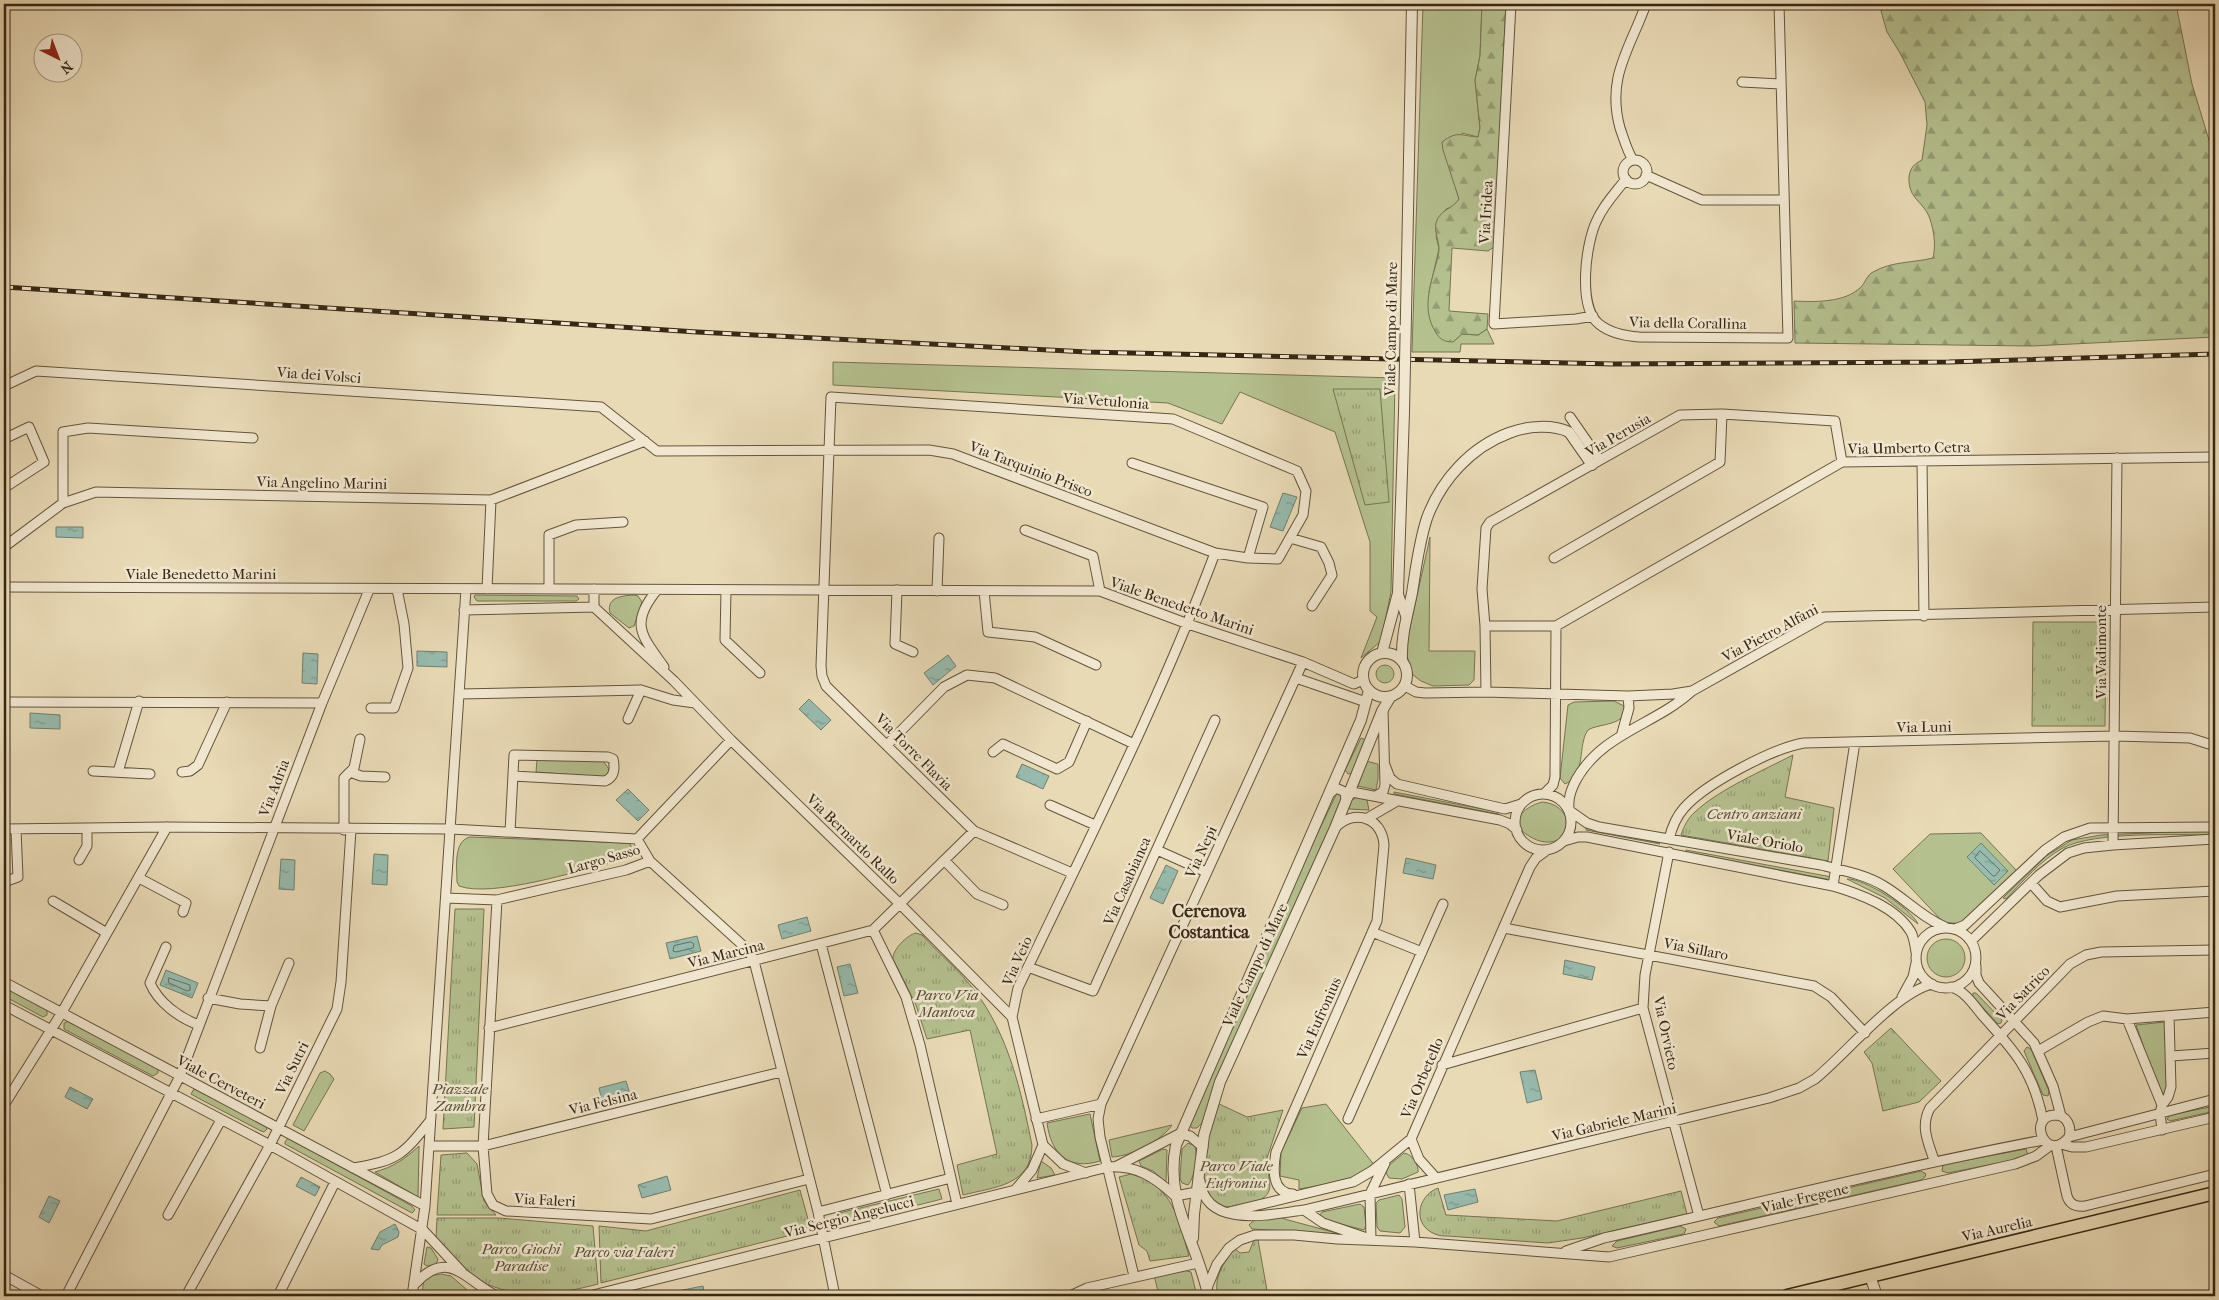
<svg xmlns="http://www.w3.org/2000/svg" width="2219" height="1300" font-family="'IM FELL French Canon',serif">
<defs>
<pattern id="forest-firs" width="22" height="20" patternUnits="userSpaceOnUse" patternTransform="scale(1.25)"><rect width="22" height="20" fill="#b5c08f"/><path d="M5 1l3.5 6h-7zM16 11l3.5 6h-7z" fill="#949c74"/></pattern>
<pattern id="park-tufts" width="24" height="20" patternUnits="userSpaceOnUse" patternTransform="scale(1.25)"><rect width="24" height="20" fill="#b5c08f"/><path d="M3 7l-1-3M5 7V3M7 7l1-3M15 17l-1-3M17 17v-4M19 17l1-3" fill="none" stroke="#949c74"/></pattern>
<pattern id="water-ripples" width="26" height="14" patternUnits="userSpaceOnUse" patternTransform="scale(1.25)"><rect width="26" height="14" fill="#97bbae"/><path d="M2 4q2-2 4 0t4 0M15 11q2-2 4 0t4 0" fill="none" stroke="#7c988c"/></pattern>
</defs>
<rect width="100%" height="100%" fill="#e9dab6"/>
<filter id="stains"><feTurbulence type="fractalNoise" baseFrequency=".004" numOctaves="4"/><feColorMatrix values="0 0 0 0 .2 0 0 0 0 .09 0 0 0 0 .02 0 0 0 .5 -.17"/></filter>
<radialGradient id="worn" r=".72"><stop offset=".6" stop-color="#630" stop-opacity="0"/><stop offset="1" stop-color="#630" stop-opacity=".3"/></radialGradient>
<!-- grass -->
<path fill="#b5c08f" stroke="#767452" d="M1423,4H1482L1480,56L1475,80L1480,128L1478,137L1462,133L1456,189L1459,199L1455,206L1446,209L1436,236L1439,249L1429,292L1453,342L1462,334L1478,335L1487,329L1494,344H1461L1460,352H1412Z
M833,362L1395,378L1391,592L1381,641L1361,658L1377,617L1370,611V542L1335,432L1240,392L1222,424L1168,403L833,385Z
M1430,537L1429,651H1475L1474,680L1469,685L1433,686L1421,681L1413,675L1405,650Z
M475,595L577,596L579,599L576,601H477L474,597Z
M634,595L638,596L642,602L634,626L629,628L610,613C606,597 622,596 634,595Z
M1376 674a9 9 0 1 1 18 0a9 9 0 1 1-18 0Z
M1614,701L1624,706C1629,726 1599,723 1588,730C1577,745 1587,775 1565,784L1560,778L1568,705L1574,702Z
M1361,738L1366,740L1353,773L1348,774L1345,770Z
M537,760L603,761L609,769L608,773L603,777L536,772Z
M1366,761L1378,764V779L1376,790L1358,786Z
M1394,792L1498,812V814L1394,794Z
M1337,793L1342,795L1340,804L1222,1066L1202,1123L1197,1128H1192L1187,1122L1306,857Z
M1357,797L1367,800L1369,810L1349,809L1351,801Z
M1542,802C1556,803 1566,811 1568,825C1561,853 1529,842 1517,825C1517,813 1531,805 1542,802Z
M1586,828L1659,843L1660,844L1586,830Z
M2215,830V835C2177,835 2095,831 2063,848C2041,860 2023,881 2006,899L2003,898L2046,856L2072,840L2101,835Z
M1981,833L2017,871L1963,924L1943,922L1893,869L1930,834Z
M470,837L627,843L630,844L633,851L629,857L614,862C578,871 491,898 459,886L457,882C457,868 453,841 470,837Z
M1686,850L1832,877V880L1686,852Z
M1847,879C1864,878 1911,908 1918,924L1885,898Z
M1927 958a19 19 0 1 1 38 0a19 19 0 1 1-38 0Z
M4,987L47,1010V1015L43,1017L4,996Z
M1973,993H1976L2002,1020L2001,1023L1998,1024L1973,997Z
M69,1021L158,1069V1073L153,1076L64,1029V1023Z
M2165,1022L2167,1093L2160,1094L2136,1025Z
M2027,1047L2031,1049L2049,1091L2048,1096L2043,1095L2024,1051Z
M325,1071L330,1074L334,1079L304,1131L293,1125L320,1073Z
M194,1089L265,1125L267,1129L264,1132L261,1131L198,1098L191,1094Z
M1326,1104L1375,1166L1345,1181L1299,1189V1180L1280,1176L1281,1152L1302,1108Z
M2215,1106V1111L2170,1121L2167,1119L2170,1115Z
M1090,1114L1100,1161C1068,1171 1051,1153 1047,1123Z
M1172,1125C1161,1141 1132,1156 1112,1157L1109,1140Z
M288,1138L412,1206L415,1210L412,1213L285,1144V1142Z
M1188,1143L1195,1146C1198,1157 1195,1177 1188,1185L1182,1183L1180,1178L1182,1149Z
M419,1146L418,1197L375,1172C393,1167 405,1159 419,1146Z
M1163,1149L1167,1150L1166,1182L1153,1171L1141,1166L1139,1161Z
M2026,1149L2028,1155L2018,1159L1948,1173L1942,1171L1943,1165L1946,1164Z
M1404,1153C1412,1154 1419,1165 1418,1172L1402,1179L1389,1178L1386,1173L1388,1166Z
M1041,1161L1051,1168L1055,1175L1037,1178Z
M1921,1171L1926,1174L1925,1177L1921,1180L1719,1226L1714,1222L1718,1218Z
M939,1189L942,1199L842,1224L839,1213Z
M1399,1195L1402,1199L1405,1227L1400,1233L1380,1231L1377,1227L1376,1203L1379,1200Z
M1360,1204L1364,1207L1366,1226L1364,1230L1321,1219L1319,1216L1322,1212Z
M1279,1217L1288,1220L1340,1234L1252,1229L1249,1225C1256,1216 1269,1218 1279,1217Z
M1680,1226L1686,1229L1684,1234L1617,1248L1612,1246L1617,1241Z
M427,1247L431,1248L438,1259L436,1265L427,1266L424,1264Z
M441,1274L451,1276L474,1296H425L426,1293H422L424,1279L429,1276Z"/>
<!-- forest -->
<path fill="url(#forest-firs)" stroke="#767452" d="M1482,4H1506L1494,247L1488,251L1452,248L1449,311L1488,314L1487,329L1478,335L1462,334L1453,342C1444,342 1439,339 1435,331C1422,310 1430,286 1436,264C1437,260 1439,254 1439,249C1439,240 1434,232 1436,223C1439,210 1453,209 1459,199L1443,150L1442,142C1458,130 1461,136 1478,137L1480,128L1475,80L1480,56Z
M1879,4H2176L2192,84L2215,160V337L2032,346L1795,343L1794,301C1814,302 1845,303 1861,287C1865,283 1867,275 1873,272C1892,261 1913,263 1933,258C1936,245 1934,231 1930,219C1924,201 1908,200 1909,177C1910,168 1914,164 1922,160L1927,125L1925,102L1900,53L1887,32Z"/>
<!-- park -->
<path fill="url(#park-tufts)" stroke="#767452" d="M1333,389H1380L1389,502L1365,505Z
M2033,622H2106L2105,726H2032Z
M1793,755L1785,797L1834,808L1828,861L1681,835C1684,826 1688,818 1695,812C1718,790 1764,770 1793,755Z
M455,909H484L474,1127L443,1129Z
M916,933L922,935C939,954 959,970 975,991C1009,1036 1021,1091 1032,1145C1032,1186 994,1187 963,1195L957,1165L997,1154L970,1030L927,1039L916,1005L893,959C892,950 907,935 916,933Z
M1891,1028L1941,1081L1919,1102L1883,1111L1872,1063L1864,1052Z
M1217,1103L1247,1117L1283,1110L1267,1158L1270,1187C1268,1199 1258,1201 1247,1204C1225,1210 1206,1208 1203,1179C1201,1161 1212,1122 1217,1103Z
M467,1153L477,1164L484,1201L496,1215H437L441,1155Z
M1131,1174C1174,1186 1178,1219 1189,1256L1150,1261L1147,1251L1139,1245L1119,1177Z
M1438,1188L1446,1215L1557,1221L1681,1191L1687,1214L1582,1238L1548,1243L1447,1236C1444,1236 1439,1236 1435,1234C1412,1225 1417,1196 1438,1188Z
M800,1190L811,1230L601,1283L599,1226L646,1231Z
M437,1218H499L593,1226L598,1284C557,1295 518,1300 480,1281C464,1270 450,1251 436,1238Z
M1254,1240H1258L1268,1296H1218C1213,1279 1223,1262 1235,1249L1240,1253L1249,1252Z
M1180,1269L1191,1272L1197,1296H1159L1154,1275Z"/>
<!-- water -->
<path fill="url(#water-ripples)" stroke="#708070" d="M1283,493L1297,497L1283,531L1270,527Z
M56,527H83V538L56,537Z
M417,651L447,652V667L417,666Z
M303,653L318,654L317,684L302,683Z
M948,655L956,666L933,685L924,673Z
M809,699L831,720L821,730L799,709Z
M30,713L60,715V729L30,728Z
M1022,764L1049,776L1043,789L1016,777Z
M628,789L649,810L638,821L616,800Z
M1981,843L2008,871L1994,885L1967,857Z
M374,854L388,855L387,885L372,884Z
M1406,858L1436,865L1433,879L1403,873Z
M281,859L295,860L294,890L279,889Z
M1166,865L1178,871L1163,904L1150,898Z
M807,917L811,931L782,939L778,925Z
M697,936L701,951L670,959L666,943Z
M1565,960L1595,967L1592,980L1563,974Z
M850,964L858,993L844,996L837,967Z
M166,970L198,983L192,998L160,985Z
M1535,1070L1542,1099L1527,1103L1520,1072Z
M626,1081L630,1094L602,1101L599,1088Z
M70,1087L93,1099L87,1109L65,1097Z
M667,1176L671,1190L642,1198L638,1185Z
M301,1177L320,1187L315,1196L296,1186Z
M1475,1189L1478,1202L1448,1210L1444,1195Z
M49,1196L60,1201L49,1223L39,1217Z
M395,1224L399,1232L398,1237L382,1245L379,1250L371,1249L380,1232Z
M703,1286L705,1296H674L673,1292Z"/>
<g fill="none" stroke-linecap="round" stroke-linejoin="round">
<!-- shore -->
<path stroke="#667161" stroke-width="1" d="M1980,851L2000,870L1995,876H1993L1975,858Z
M691,942L694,944L693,948L676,952L673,951L674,946Z
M169,978L190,985V990L187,991L169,983Z"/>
<defs>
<path id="minor" d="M1511,4L1494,324L1576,319L1593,316
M1742,82L1781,84
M1633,160C1627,151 1624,139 1620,128C1606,77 1630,49 1646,4
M1623 172a12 12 0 1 1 24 0a12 12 0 1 1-24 0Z
M1646,175L1702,200H1784
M1626,179C1616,192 1604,204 1597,220C1586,241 1577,307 1599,324C1610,333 1625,336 1639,337L1788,338L1779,4
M4,386L36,371L601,407L657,451L929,450L953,454L1215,553L1248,558L1278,559L1303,515L1306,491L1297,471L1173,419L831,397C828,487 824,576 821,666L822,676L826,686L974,831L1072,873
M1570,417L1600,460
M4,439L29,427L44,462L4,488
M1922,461L1924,616
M1132,463L1263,507L1248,558
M63,503V432L88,428L253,438
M1025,530L1093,556L1100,591
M1290,538L1321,547L1329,563L1332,575L1312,606
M4,547L63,503L96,492L491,500L645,441
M1554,558L1720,462L1722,414
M4,587L1100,591L1188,624L1303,662L1354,684L1363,680
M487,589L491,500
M549,589V535L576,525L623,522
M594,589V607L674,681L731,740L901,905L1012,1017
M657,590C629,624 642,636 664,667
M726,590L725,640L760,673
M897,590L895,644L913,652
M937,591L939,538
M984,591L988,632L1035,637L1096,665
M1398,593L1406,617
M464,610L594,607
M1485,626L1482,589L1486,528L1490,522L1680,415L1722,414L1835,421L1842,462
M1296,678L1366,702
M1405,686L1416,692L1425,693L1486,692L1628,696L1673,694L1692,691L1824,617L2215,607
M1486,692L1485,626H1556L1842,462L2215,457
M460,694L641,690L673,700L695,703
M4,702L322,703
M371,708H394L408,668L404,624L397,589
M628,719L641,690
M1622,733L1629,708L1628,696
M887,745L944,687L967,675L995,678L1134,744
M993,752L1003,744L1057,769L1069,762L1087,721
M1385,765L1390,778L1397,784L1505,809L1521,804
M93,771L150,774
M118,772L139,701
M182,772L190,771L198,765L227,702
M350,772L361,776L385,777
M1515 822a28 28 0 1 1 56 0a28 28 0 1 1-56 0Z
M1329,794L1336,788L1345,792L1346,799
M1544,794L1553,785L1555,777L1556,626
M1376,796L1383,792L1385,785L1383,709
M1346,799L1352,792L1500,820L1510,824L1517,830
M1050,805L1095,825
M1569,809C1568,798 1571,790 1576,780C1602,733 1655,725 1692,691
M1570,811L1587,823L1599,827L1821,865C1842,870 1866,875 1884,886C1906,899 1921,917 1945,927
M1366,819L1397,801
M4,829L167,827L451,829L637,839L650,861L626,870L497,900L446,898
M344,830V778L354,768L360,739
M510,832L514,755L608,757L613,759C615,768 615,777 605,781L513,776
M637,839L731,740
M1669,839C1672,827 1676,817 1684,808C1705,784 1773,748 1804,743L2115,736L2190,738L2215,746
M1564,841L1578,837H1587L1833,886C1860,894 1896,907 1911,932C1914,938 1915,945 1916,952
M2113,845L2117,458
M1157,850L1206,872
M1669,852L1645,975L1643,1008L1699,1216
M79,860L87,846V828
M650,861L749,951L754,961L818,1212L835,1296
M945,861L977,894L1003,905
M139,878L186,903L183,912
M4,882L18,877L16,829
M2031,883L2047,901L2060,907L2117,896L2215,891
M1833,886L1855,742
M497,900L483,1146L487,1194L493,1205L506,1211L651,1219L809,1179
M53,901L107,933
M1504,928L1814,986L1831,997L1865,1033
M1916 958a30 30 0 1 1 60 0a30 30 0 1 1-60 0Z
M1955,929L1965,925L2045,850L2064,837L2090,828L2215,827
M873,930L906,997L920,1045L957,1204
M1372,932L1422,952
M1971,941L2039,875L2068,853L2084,848L2113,845L2215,839
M821,944L887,1195
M166,947L150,983C158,1002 179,1018 199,1025
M1976,966V975L1979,983L2034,1043L2053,1086L2061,1116
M1028,967L1093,991L1215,720
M4,982L425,1206
M1951,987C1965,991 1973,1004 1982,1015C2014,1050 2034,1072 2043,1121
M1902,997L1913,977L1916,963
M208,998L240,1004L271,1006L260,1048
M4,1005L270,1145L423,1230L462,1272
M271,1006L289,963
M2127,1019L2162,1105L2160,1113L2162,1130
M489,1028L873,930L974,831
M2038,1051L2088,1022L2103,1016L2127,1019L2215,1012
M2171,1056L2215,1053
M1442,1065L1643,1008
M4,1105L61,1014L167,827
M2162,1105L2168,1097L2171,1087L2169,1016
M1036,1119L1101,1104
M1348,1119L1443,904
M2069,1137C2072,1127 2067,1115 2055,1115C2026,1116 2046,1165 2069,1137L2215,1099
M1411,1139L1419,1159L1436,1178
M2061,1144L2072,1147H2086L2215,1117
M429,1146H483L781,1072
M2056,1146L2067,1196C2070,1205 2076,1207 2085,1206L2215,1174
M1934,1160C1928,1142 1920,1126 1930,1108L2070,964L2086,955L2101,952L2215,950
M1117,1166L1179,1134L1190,1136L1203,1147
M353,1168C398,1160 402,1156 430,1121
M1086,1173L1063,1164L1043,1145L1012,1017L1018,988C1086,845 1159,702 1215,553
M1200,1181C1206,1230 1272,1214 1304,1210L1769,1098L1799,1088L1815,1079C1847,1053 1894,994 1932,984
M1409,1184L1415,1242
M1016,1189L1032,1170L1043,1145
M1293,1194C1271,1193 1273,1168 1276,1152L1377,921L1384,845C1382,817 1354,808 1335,828
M1304,1210L1323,1223L1364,1237
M818,1212L951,1178
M1229,1212L1353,1182L1372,1171L1411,1139L1530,867L1536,858L1547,850
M168,1215L221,1120
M1371,1240L1370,1194L1385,1163
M1566,1251L1604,1238C1750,1205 1896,1168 2043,1140
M4,1275L42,1296
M1134,1276L1100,1137L1098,1119L1101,1104L1303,662
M416,1283C449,1247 467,1282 497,1296
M1207,1288L1217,1264L1229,1248L1240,1240L1255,1235H1294L1337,1239L1415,1242L1609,1257L2015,1164L2036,1156L2051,1145
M66,1296L180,1076L322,703L369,590
M186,1296L270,1145L337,1009L341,982L351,830
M278,1296L335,1182
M412,1296L425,1206L466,589
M589,1296L1108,1167C1136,1165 1155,1177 1175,1196L1197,1192
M1070,1296L1087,1288L1198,1263"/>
<path id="tertiary" d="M1406,314L1412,4
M1363 675a22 22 0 1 1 44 0a22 22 0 1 1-44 0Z
M1382,653L1398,593L1404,412
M1402,661C1401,636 1407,617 1412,593C1416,568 1419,542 1427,518C1441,480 1471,447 1509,433C1527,426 1552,424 1569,432L1592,465
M1193,1238L1194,1214L1204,1135L1220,1082L1335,828L1382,711L1391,696
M1870,1276L1877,1296
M1208,1295C1197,1241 1164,1202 1176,1145L1361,720L1369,690"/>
<path id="primary" d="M1208,1295L1209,1296
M1787,1296L2215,1193"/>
</defs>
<!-- minor casing -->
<use href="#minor" stroke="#63543c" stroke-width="11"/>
<!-- tertiary casing -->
<use href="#tertiary" stroke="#63543c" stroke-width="12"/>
<!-- primary casing -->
<use href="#primary" stroke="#362714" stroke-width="15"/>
<!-- minor -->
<use href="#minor" stroke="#f1e7d0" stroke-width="9"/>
<!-- tertiary -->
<use href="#tertiary" stroke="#f1e7d0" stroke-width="10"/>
<!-- primary -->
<use href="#primary" stroke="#e9dab6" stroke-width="12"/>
<defs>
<path id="rail" d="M4,287L697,332L1087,352L1613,364L1949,362L2215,354"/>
</defs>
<!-- rail casing -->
<use href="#rail" stroke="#362714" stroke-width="5"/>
<!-- rail -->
<use href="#rail" stroke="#f1e7d0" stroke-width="3" stroke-dasharray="9" stroke-linecap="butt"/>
<defs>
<path id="tertiary-bridge" d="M1404,412L1406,314"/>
</defs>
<!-- tertiary-bridge casing -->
<use href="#tertiary-bridge" stroke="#63543c" stroke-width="12" stroke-linecap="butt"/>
<!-- tertiary-bridge -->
<use href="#tertiary-bridge" stroke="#f1e7d0" stroke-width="10"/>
</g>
<g text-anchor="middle" stroke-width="5" stroke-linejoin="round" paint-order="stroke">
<!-- street labels -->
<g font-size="15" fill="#362714" stroke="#f1e7d0">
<text transform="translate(1486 212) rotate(-87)" y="5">Via Iridea</text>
<text transform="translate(1688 323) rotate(1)" y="5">Via della Corallina</text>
<text transform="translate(1391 329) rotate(-89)" y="5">Viale Campo di Mare</text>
<text transform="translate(319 375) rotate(4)" y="5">Via dei Volsci</text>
<text transform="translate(1106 401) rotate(4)" y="5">Via Vetulonia</text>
<text transform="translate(1618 435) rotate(-30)" y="5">Via Perusia</text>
<text transform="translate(1909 448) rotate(-1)" y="5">Via Umberto Cetra</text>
<text transform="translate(1031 469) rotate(21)" y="5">Via Tarquinio Prisco</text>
<text transform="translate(322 483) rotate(1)" y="5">Via Angelino Marini</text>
<text x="201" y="579">Viale Benedetto Marini</text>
<text transform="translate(1182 606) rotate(19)" y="5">Viale Benedetto Marini</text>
<text transform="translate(1770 633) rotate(-28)" y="5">Via Pietro Alfani</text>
<text transform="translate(2101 652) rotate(-90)" y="5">Via Vadimonte</text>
<text transform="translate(1924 727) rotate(-1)" y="5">Via Luni</text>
<text transform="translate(914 752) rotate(45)" y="5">Via Torre Flavia</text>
<text transform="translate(274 788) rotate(-69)" y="5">Via Adria</text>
<text transform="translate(853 839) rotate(44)" y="5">Via Bernardo Rallo</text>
<text transform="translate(1765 841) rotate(10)" y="5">Viale Oriolo</text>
<text transform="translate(1201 852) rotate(-65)" y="5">Via Nepi</text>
<text transform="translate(604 859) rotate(-16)" y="5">Largo Sasso</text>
<text transform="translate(1127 881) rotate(-66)" y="5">Via Casabianca</text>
<text transform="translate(1696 949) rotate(11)" y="5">Via Sillaro</text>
<text transform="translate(726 954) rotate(-14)" y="5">Via Marcina</text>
<text transform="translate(1017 961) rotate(-66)" y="5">Via Veio</text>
<text transform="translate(1255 965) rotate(-65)" y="5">Viale Campo di Mare</text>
<text transform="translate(2023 993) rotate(-46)" y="5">Via Satrico</text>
<text transform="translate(1319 1018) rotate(-66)" y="5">Via Eufronius</text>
<text transform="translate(1666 1033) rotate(78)" y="5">Via Orvieto</text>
<text transform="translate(292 1068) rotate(-64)" y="5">Via Sutri</text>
<text transform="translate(1422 1078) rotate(-67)" y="5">Via Orbetello</text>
<text transform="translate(221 1082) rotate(28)" y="5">Viale Cerveteri</text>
<text transform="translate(603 1102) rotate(-14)" y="5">Via Felsina</text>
<text transform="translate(1614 1122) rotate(-13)" y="5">Via Gabriele Marini</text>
<text transform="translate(1805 1198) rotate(-13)" y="5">Viale Fregene</text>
<text transform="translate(545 1200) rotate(3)" y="5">Via Faleri</text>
<text transform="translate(849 1217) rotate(-14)" y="5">Via Sergio Angelucci</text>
<text transform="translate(1997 1229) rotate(-13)" y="5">Via Aurelia</text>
</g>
<!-- park labels -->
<g font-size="15" font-style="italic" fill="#564d33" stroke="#f1e7d0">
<text x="1754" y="819">Centro anziani</text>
<text x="947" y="1000">Parco Via<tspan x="947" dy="17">Mantova</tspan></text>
<text x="460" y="1094">Piazzale<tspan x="460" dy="17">Zambra</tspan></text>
<text x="1236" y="1171">Parco Viale<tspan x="1236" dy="17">Eufronius</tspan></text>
<text x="521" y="1254">Parco Giochi<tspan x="521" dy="17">Paradise</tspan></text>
<text x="624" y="1257">Parco via Faleri</text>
</g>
<!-- quarter labels -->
<g font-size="18" font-weight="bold" fill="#362714" stroke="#f1e7d0">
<text x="1209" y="917">Cerenova<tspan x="1209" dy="21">Costantica</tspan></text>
</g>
</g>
<!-- margin -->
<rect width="2219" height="1300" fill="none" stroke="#e9dab6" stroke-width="20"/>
<rect x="5" y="5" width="2209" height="1290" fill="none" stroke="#362714" stroke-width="2.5"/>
<rect x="10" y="10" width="2199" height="1280" fill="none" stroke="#362714"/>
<!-- north arrow -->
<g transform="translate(58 58) rotate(138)"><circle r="24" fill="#f1e7d0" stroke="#a69a85"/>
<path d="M0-4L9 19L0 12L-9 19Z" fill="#8f2418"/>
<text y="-8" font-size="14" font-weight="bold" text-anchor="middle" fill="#362714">N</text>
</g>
<rect width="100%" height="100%" filter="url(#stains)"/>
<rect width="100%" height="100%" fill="url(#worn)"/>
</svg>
